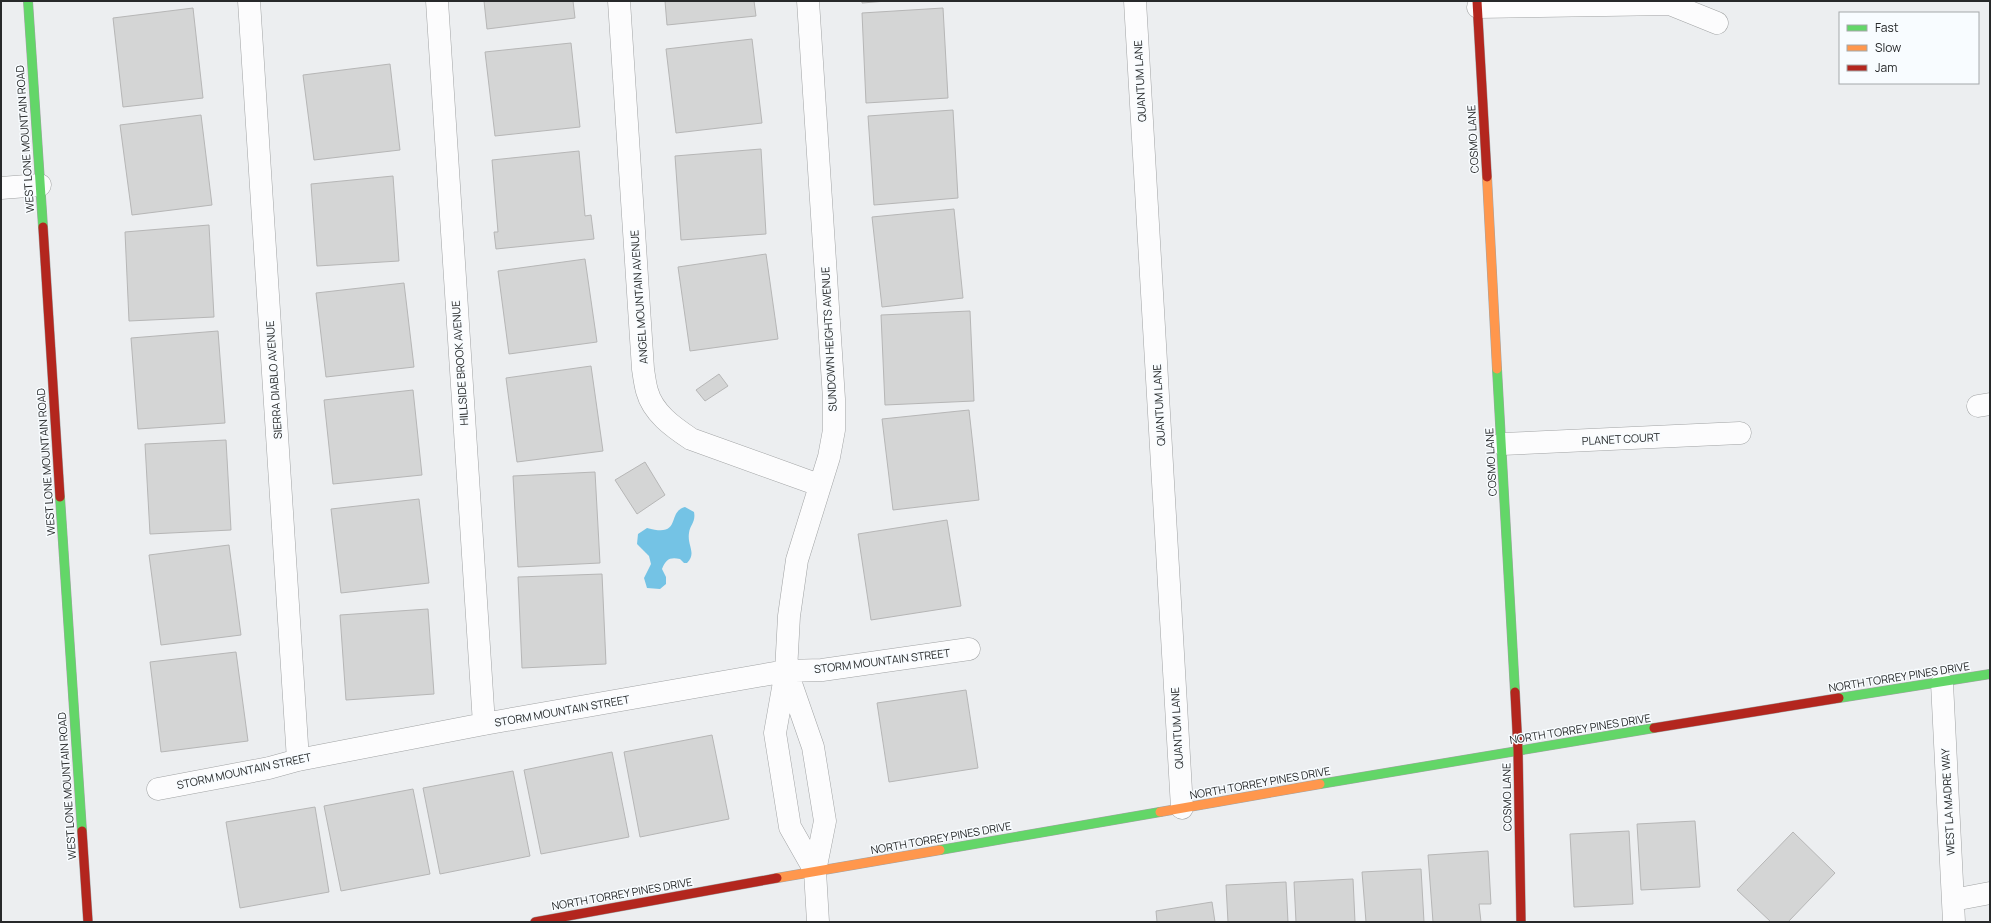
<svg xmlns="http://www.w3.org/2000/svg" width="1991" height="923" font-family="Manrope,sans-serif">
<rect width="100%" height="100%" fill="#eceef0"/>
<!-- water -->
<path fill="#74c3e5" d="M685,507L694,512C696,522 690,525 689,533C687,546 697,553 687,563H684L680,559C670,557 666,559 662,569L666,577V584L660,589L647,588L644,578L651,564L649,556L637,544L638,534L647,528C683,538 666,512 685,507Z"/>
<!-- building -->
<path fill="#d4d5d5" stroke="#b6b6b6" d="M484,1H573L575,18L487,29Z
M665,1H754L756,16L667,25Z
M862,1H887L862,3Z
M193,8L203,98L123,107L113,18Z
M943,8L948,98L866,103L862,13Z
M752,39L762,123L676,133L666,49Z
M571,43L580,127L495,136L485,52Z
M390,64L400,150L314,160L303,75Z
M953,110L958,198L874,205L868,116Z
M201,115L212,205L132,215L120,125Z
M761,149L766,234L681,240L675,156Z
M579,151L585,216L591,215L594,239L496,249L494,232H498L492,160Z
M393,176L399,261L317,266L311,184Z
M954,209L963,298L882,307L872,217Z
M209,225L214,317L129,321L125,232Z
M766,254L778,339L690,351L678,267Z
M585,259L597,342L509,354L498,271Z
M404,283L414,367L326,377L316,293Z
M970,311L974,401L885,405L881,315Z
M218,331L225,423L138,429L131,338Z
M591,366L603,451L517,462L506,378Z
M719,374L728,386L705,401L696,390Z
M413,390L422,475L333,484L324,400Z
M969,410L979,500L893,510L882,419Z
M226,440L231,530L150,534L145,444Z
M645,462L665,495L637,514L615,480Z
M595,472L600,563L518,567L513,476Z
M419,499L429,583L341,593L331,509Z
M947,520L961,606L871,620L858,534Z
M229,545L241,635L161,645L149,555Z
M602,574L606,664L522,668L518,577Z
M428,609L434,694L346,700L340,615Z
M236,652L248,741L161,752L150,662Z
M966,690L978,768L889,782L877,703Z
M712,735L729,819L640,837L624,752Z
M612,752L629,837L541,854L524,770Z
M513,771L530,856L440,874L423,788Z
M413,789L430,874L341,891L324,806Z
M315,807L329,892L240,908L226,822Z
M1695,821L1700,887L1641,890L1637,824Z
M1629,831L1633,904L1574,907L1570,834Z
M1793,832L1835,873L1788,922H1771L1737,890Z
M1488,851L1491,904H1479L1481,922H1433L1428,855Z
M1421,869L1424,922H1366L1362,872Z
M1353,879L1355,922H1296L1294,882Z
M1286,882L1288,922H1228L1226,885Z
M1212,902L1215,922H1157L1156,911Z"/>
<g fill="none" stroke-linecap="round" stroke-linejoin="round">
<defs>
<path id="street" d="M249,1L298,760
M437,1L484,724
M619,1L643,369C644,376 645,384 647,391C653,413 673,427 691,439L819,485
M808,1L834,399V430L829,457L797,560L789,616L786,671L775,733L790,827L815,871
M1135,1L1182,808
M1478,7L1670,4L1717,23
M1,188L40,185
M1978,406L1990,404
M1502,444L1740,433
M787,672L813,747L825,821L815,871L818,922
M1942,683L1954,922
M158,789L269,768L298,760L484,724L786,671L822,670L969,649
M1953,900L1990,893"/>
<path id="fast" d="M28,1L43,227
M1497,369L1515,692
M60,497L82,831
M1839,698L1990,674
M1320,784L1654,728
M940,850L1160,812"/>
<path id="slow" d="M1487,177L1497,369
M1160,812L1320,784
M777,878L940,850"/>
<path id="jam" d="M1477,1L1487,177
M43,227L60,497
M1515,692L1518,750L1521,922
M1654,728L1839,698
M82,831L88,922
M535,922L777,878"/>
</defs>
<!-- street casing -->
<use href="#street" stroke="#a1a3a4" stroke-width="23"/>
<!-- fast casing -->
<use href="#fast" stroke="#a1a3a4" stroke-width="10"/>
<!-- slow casing -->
<use href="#slow" stroke="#a1a3a4" stroke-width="10"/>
<!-- jam casing -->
<use href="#jam" stroke="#a1a3a4" stroke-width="10"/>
<!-- street -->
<use href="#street" stroke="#fcfcfd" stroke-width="22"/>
<!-- fast -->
<use href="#fast" stroke="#63d668" stroke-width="9"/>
<!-- slow -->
<use href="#slow" stroke="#ff974d" stroke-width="9"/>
<!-- jam -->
<use href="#jam" stroke="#b3261e" stroke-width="9"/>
</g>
<g text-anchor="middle" stroke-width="3" stroke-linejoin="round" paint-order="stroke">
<!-- street labels -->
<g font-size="11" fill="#27292a" stroke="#f8fcff">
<text transform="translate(1140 81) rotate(-93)" y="4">QUANTUM LANE</text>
<text transform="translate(25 139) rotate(-94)" y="4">WEST LONE MOUNTAIN ROAD</text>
<text transform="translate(1473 139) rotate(-93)" y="4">COSMO LANE</text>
<text transform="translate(639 297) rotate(-94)" y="4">ANGEL MOUNTAIN AVENUE</text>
<text transform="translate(829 339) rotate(-93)" y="4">SUNDOWN HEIGHTS AVENUE</text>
<text transform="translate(460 363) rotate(-94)" y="4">HILLSIDE BROOK AVENUE</text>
<text transform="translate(274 380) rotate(-94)" y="4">SIERRA DIABLO AVENUE</text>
<text transform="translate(1159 405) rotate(-93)" y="4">QUANTUM LANE</text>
<text transform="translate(1621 439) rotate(-3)" y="4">PLANET COURT</text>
<text transform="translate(46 462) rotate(-94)" y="4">WEST LONE MOUNTAIN ROAD</text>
<text transform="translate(1491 462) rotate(-93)" y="4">COSMO LANE</text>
<text transform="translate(882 661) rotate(-7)" y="4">STORM MOUNTAIN STREET</text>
<text transform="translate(1899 677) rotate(-9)" y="4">NORTH TORREY PINES DRIVE</text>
<text transform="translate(562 711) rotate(-10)" y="4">STORM MOUNTAIN STREET</text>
<text transform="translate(1177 728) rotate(-93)" y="4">QUANTUM LANE</text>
<text transform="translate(1580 729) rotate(-9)" y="4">NORTH TORREY PINES DRIVE</text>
<text transform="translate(244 771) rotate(-12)" y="4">STORM MOUNTAIN STREET</text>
<text transform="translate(1260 783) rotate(-10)" y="4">NORTH TORREY PINES DRIVE</text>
<text transform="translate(67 786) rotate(-94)" y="4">WEST LONE MOUNTAIN ROAD</text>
<text transform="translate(1507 797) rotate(-91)" y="4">COSMO LANE</text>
<text transform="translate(1948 802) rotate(-93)" y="4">WEST LA MADRE WAY</text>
<text transform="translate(941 838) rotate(-10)" y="4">NORTH TORREY PINES DRIVE</text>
<text transform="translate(622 894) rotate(-10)" y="4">NORTH TORREY PINES DRIVE</text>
</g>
</g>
<!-- border -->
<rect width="1991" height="923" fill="none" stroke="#27292a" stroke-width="4"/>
<!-- legend -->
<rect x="1839" y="12" width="140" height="72" fill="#f8fcff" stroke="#a4a8aa"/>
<rect x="1847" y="25" width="20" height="6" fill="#63d668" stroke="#a4a8aa"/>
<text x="1875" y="32" font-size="12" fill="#27292a">Fast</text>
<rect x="1847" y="45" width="20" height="6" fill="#ff974d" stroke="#a4a8aa"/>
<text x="1875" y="52" font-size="12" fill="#27292a">Slow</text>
<rect x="1847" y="65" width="20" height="6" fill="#b3261e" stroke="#a4a8aa"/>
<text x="1875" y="72" font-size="12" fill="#27292a">Jam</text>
</svg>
